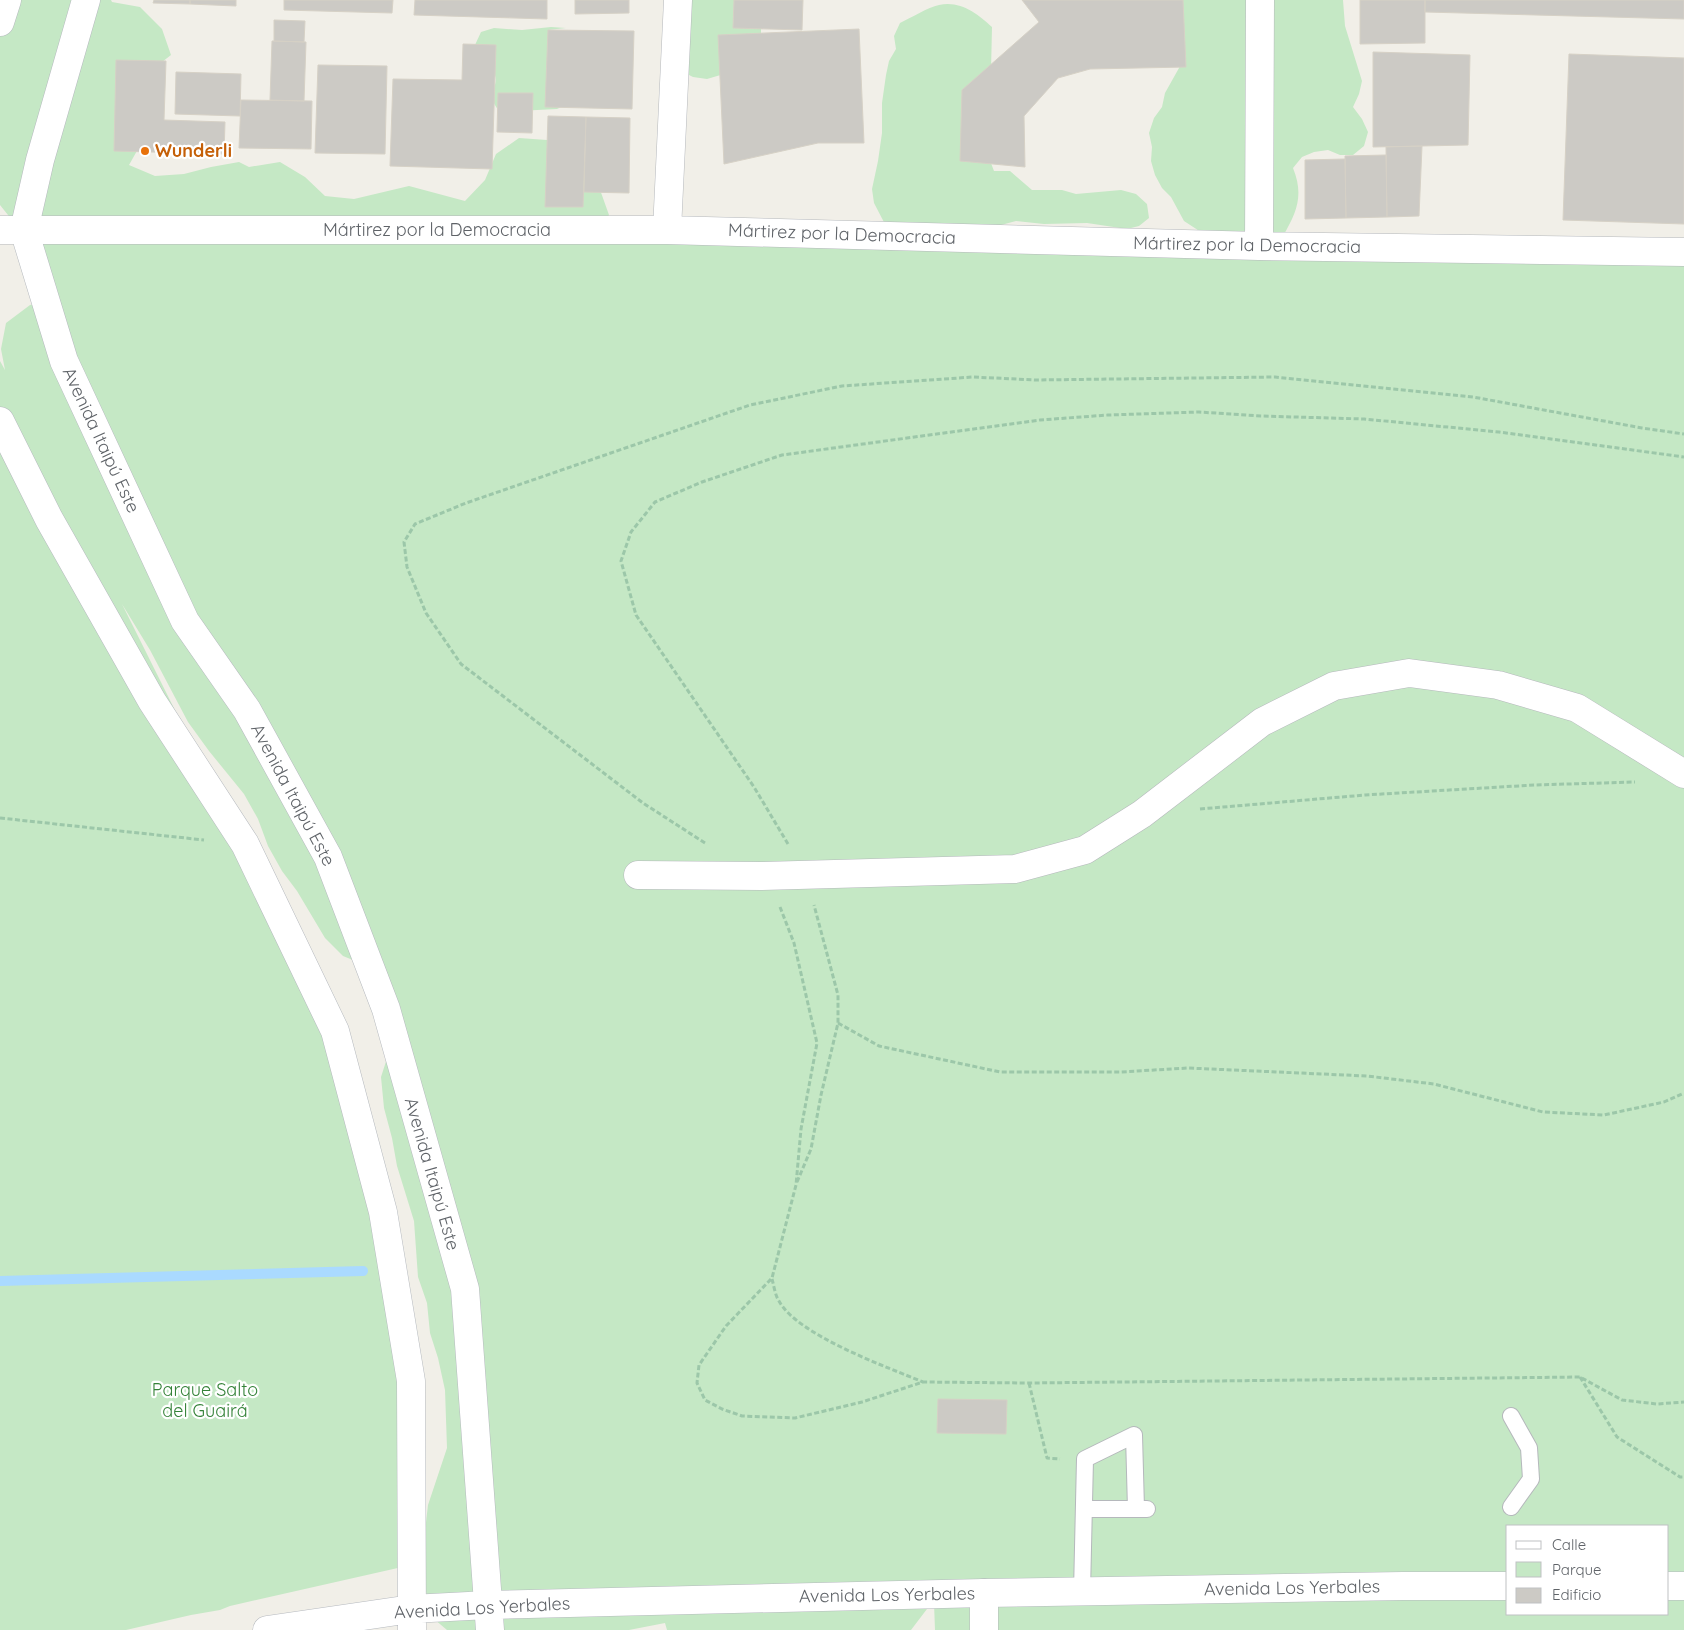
<svg xmlns="http://www.w3.org/2000/svg" width="1684" height="1630" font-family="Quicksand,sans-serif">
<rect width="100%" height="100%" fill="#f1efe8"/>
<!-- green -->
<path fill="#c5e8c5" fill-rule="evenodd" d="M8,0H111L112,2L140,7L162,29L171,55L162,62L142,142L129,165L155,176L184,174L211,167L239,162L249,167L280,162L305,177L325,196L354,199L409,186L465,201L485,180L496,154L519,138L547,140L574,151L593,170L609,215L599,229L887,228L874,203L872,189L878,161L882,133V103L886,75L889,61L896,49L894,36L900,23C911,18 928,7 939,5C960,0 978,14 992,27L989,158L994,171H1010L1032,190H1062L1076,194L1121,190L1136,194L1147,204L1149,218L1139,226L1127,229L1087,223L1044,224L1016,221L1001,225L991,233L1207,236L1184,221L1171,197L1162,188L1155,175L1151,161L1152,147L1149,133L1154,118L1162,107L1165,93L1179,68L1183,54L1122,0H1343L1345,26L1362,81L1359,94L1353,107L1362,119L1368,132L1364,146L1353,155H1340L1328,150L1314,152L1302,157L1293,168C1304,195 1297,212 1283,236L1684,252V1630H935L934,1603L927,1609L911,1630H667L665,1623L629,1630H447L434,1619L426,1592L421,1566L428,1505L447,1448L445,1390L438,1358L430,1333L427,1303L418,1277L414,1221L397,1166L392,1138L384,1108L381,1077L390,1049L370,967L343,956L325,938L297,891L282,871L268,846L258,819L244,794L209,751L188,722L150,650L122,604L335,1031L411,1381V1565L230,1606L220,1610L191,1615L126,1630H0V361L5,370L1,349L6,323L30,305L46,302L12,220L0,205V21ZM1508,1526H1668V1614H1508Z
M688,0H756L761,26V40L734,71L707,79L693,77L681,71Z
M551,27L566,28L548,30L570,103L557,109L500,112C484,94 499,88 495,75C491,64 482,54 475,45L481,32L494,28L522,30Z"/>
<g fill="none" stroke-linecap="round" stroke-linejoin="round">
<!-- stream -->
<path stroke="#aadaff" stroke-width="10" d="M0,1281L363,1271"/>
</g>
<!-- building -->
<path fill="#cccac5" stroke="#d6d1c6" d="M154,0H190V4L153,3Z
M190,0H236V6L190,4Z
M284,0H393L392,13L284,10Z
M415,0H547V19L414,15Z
M575,0H629V13L575,14Z
M734,0H803L802,30L733,28Z
M1022,0H1183L1186,67L1090,69L1058,78L1024,116L1025,167L960,161L962,90L1039,22Z
M1360,0H1425V43L1360,44Z
M1425,0H1684V19L1425,12Z
M274,20L305,21L304,42L274,41Z
M859,29L864,143H818L724,164L718,35Z
M548,30L634,31L632,109L545,107Z
M272,41L306,42L304,101L270,100Z
M463,44L496,45L492,169L390,166L393,79L462,80Z
M1373,52L1470,55L1468,145L1373,147Z
M1569,54L1684,58V224L1563,220Z
M116,60L166,61L164,120L225,122L224,154L114,151Z
M318,65L387,66L385,154L315,153Z
M176,72L241,74L240,116L175,114Z
M498,93H533L532,133L497,132Z
M241,100L312,101L311,149L239,148Z
M548,116L586,117L583,207H545Z
M586,117L630,118L629,193L584,192Z
M1422,146L1419,216L1387,217L1386,147Z
M1386,155L1387,217L1346,218L1345,156Z
M1345,159L1346,218L1305,219V160Z
M938,1399L1007,1400L1006,1434L937,1433Z"/>
<g fill="none" stroke-linecap="round" stroke-linejoin="round">
<defs>
<path id="lane" d="M1511,1416L1529,1448L1531,1479L1511,1507
M1085,1509H1147
M1082,1592L1085,1459L1134,1435L1136,1509"/>
<path id="street" d="M0,230H667L1259,246L1684,252
M667,230L678,0
M1259,246L1260,0
M638,875L761,876L1015,869L1085,850L1142,814L1262,722L1334,686L1409,673L1498,685L1577,708L1684,774
M984,1630V1593"/>
<path id="secondary" d="M86,0L40,160L24,230L64,361L185,621L247,710L328,857L386,1009L465,1289L490,1630
M0,22L7,0
M0,421L49,519L152,701L245,844L335,1031L383,1212L411,1381L412,1630
M1668,1586H1684
M267,1630L411,1609L488,1605L984,1593L1403,1586H1508"/>
</defs>
<!-- lane casing -->
<use href="#lane" stroke="#b5b8bc" stroke-width="18"/>
<!-- street casing -->
<use href="#street" stroke="#b5b8bc" stroke-width="29"/>
<!-- secondary casing -->
<use href="#secondary" stroke="#b6babf" stroke-width="29"/>
<!-- path -->
<path stroke="#9cc7a9" stroke-width="3" stroke-dasharray="5 2.5" stroke-linecap="butt" d="M1200,809L1365,795L1534,785L1635,782
M0,818L204,840
M705,843L643,803L461,664L426,613L407,567L404,542L415,524L466,503L750,405L842,386L973,377L1036,380L1275,377L1473,397L1642,428L1684,434
M788,844L754,787L636,615L621,561L631,532L655,502L702,482L782,455L1040,420L1108,415L1199,412L1261,416L1364,419L1499,432L1684,457
M780,907L794,943L817,1043L801,1129L796,1185L772,1278L726,1326L699,1365L697,1383L705,1400L722,1409L742,1416L795,1418L862,1402L923,1382L1029,1383L1580,1377L1622,1400L1657,1404L1684,1402
M838,1023L879,1046L1000,1072H1121L1188,1068L1367,1076L1434,1084L1543,1112L1604,1115L1664,1102L1684,1093
M797,1182L811,1149L821,1095L838,1023V995L814,905
M772,1279C774,1286 775,1295 779,1301C797,1335 887,1367 923,1382
M1580,1377L1617,1437L1680,1477H1684
M1029,1383L1047,1458L1060,1459"/>
<!-- lane -->
<use href="#lane" stroke="#fff" stroke-width="16"/>
<!-- street -->
<use href="#street" stroke="#fff" stroke-width="28"/>
<!-- secondary -->
<use href="#secondary" stroke="#fff" stroke-width="28"/>
</g>
<!-- markers -->
<circle fill="#e8710a" stroke="#fff" stroke-width="2" cx="145" cy="151" r="5"/>
<g text-anchor="middle" stroke-width="4.5" stroke-linejoin="round" paint-order="stroke">
<!-- food labels -->
<g font-size="18" font-weight="bold" fill="#c56008" stroke="#fff" text-anchor="start">
<text x="155" y="157">Wunderli</text>
</g>
<!-- street labels -->
<g font-size="18" fill="#5f6368" stroke="#fff">
<text x="437" y="236">Mártirez por la Democracia</text>
<text transform="translate(842 234) rotate(2)" y="6">Mártirez por la Democracia</text>
<text transform="translate(1247 245) rotate(1)" y="6">Mártirez por la Democracia</text>
<text transform="translate(101 440) rotate(65)" y="6">Avenida Itaipú Este</text>
<text transform="translate(293 795) rotate(62)" y="6">Avenida Itaipú Este</text>
<text transform="translate(432 1174) rotate(74)" y="6">Avenida Itaipú Este</text>
<text transform="translate(1292 1588) rotate(-1)" y="6">Avenida Los Yerbales</text>
<text transform="translate(887 1595) rotate(-1)" y="6">Avenida Los Yerbales</text>
<text transform="translate(482 1608) rotate(-3)" y="6">Avenida Los Yerbales</text>
</g>
<!-- park labels -->
<g font-size="18" fill="#348238" stroke="#fff">
<text x="205" y="1396">Parque Salto<tspan x="205" dy="21">del Guairá</tspan></text>
</g>
</g>
<!-- legend -->
<rect x="1506" y="1525" width="162" height="90" fill="#ffffff" stroke="#bfc1c3"/>
<rect x="1516" y="1541" width="25" height="8" fill="#ffffff" stroke="#bfc1c3"/>
<text x="1552" y="1550" font-size="15" fill="#5f6368">Calle</text>
<rect x="1516" y="1562" width="25" height="15" fill="#c5e8c5" stroke="#bfc1c3"/>
<text x="1552" y="1575" font-size="15" fill="#5f6368">Parque</text>
<rect x="1516" y="1588" width="25" height="15" fill="#cccac5" stroke="#bfc1c3"/>
<text x="1552" y="1600" font-size="15" fill="#5f6368">Edificio</text>
</svg>
